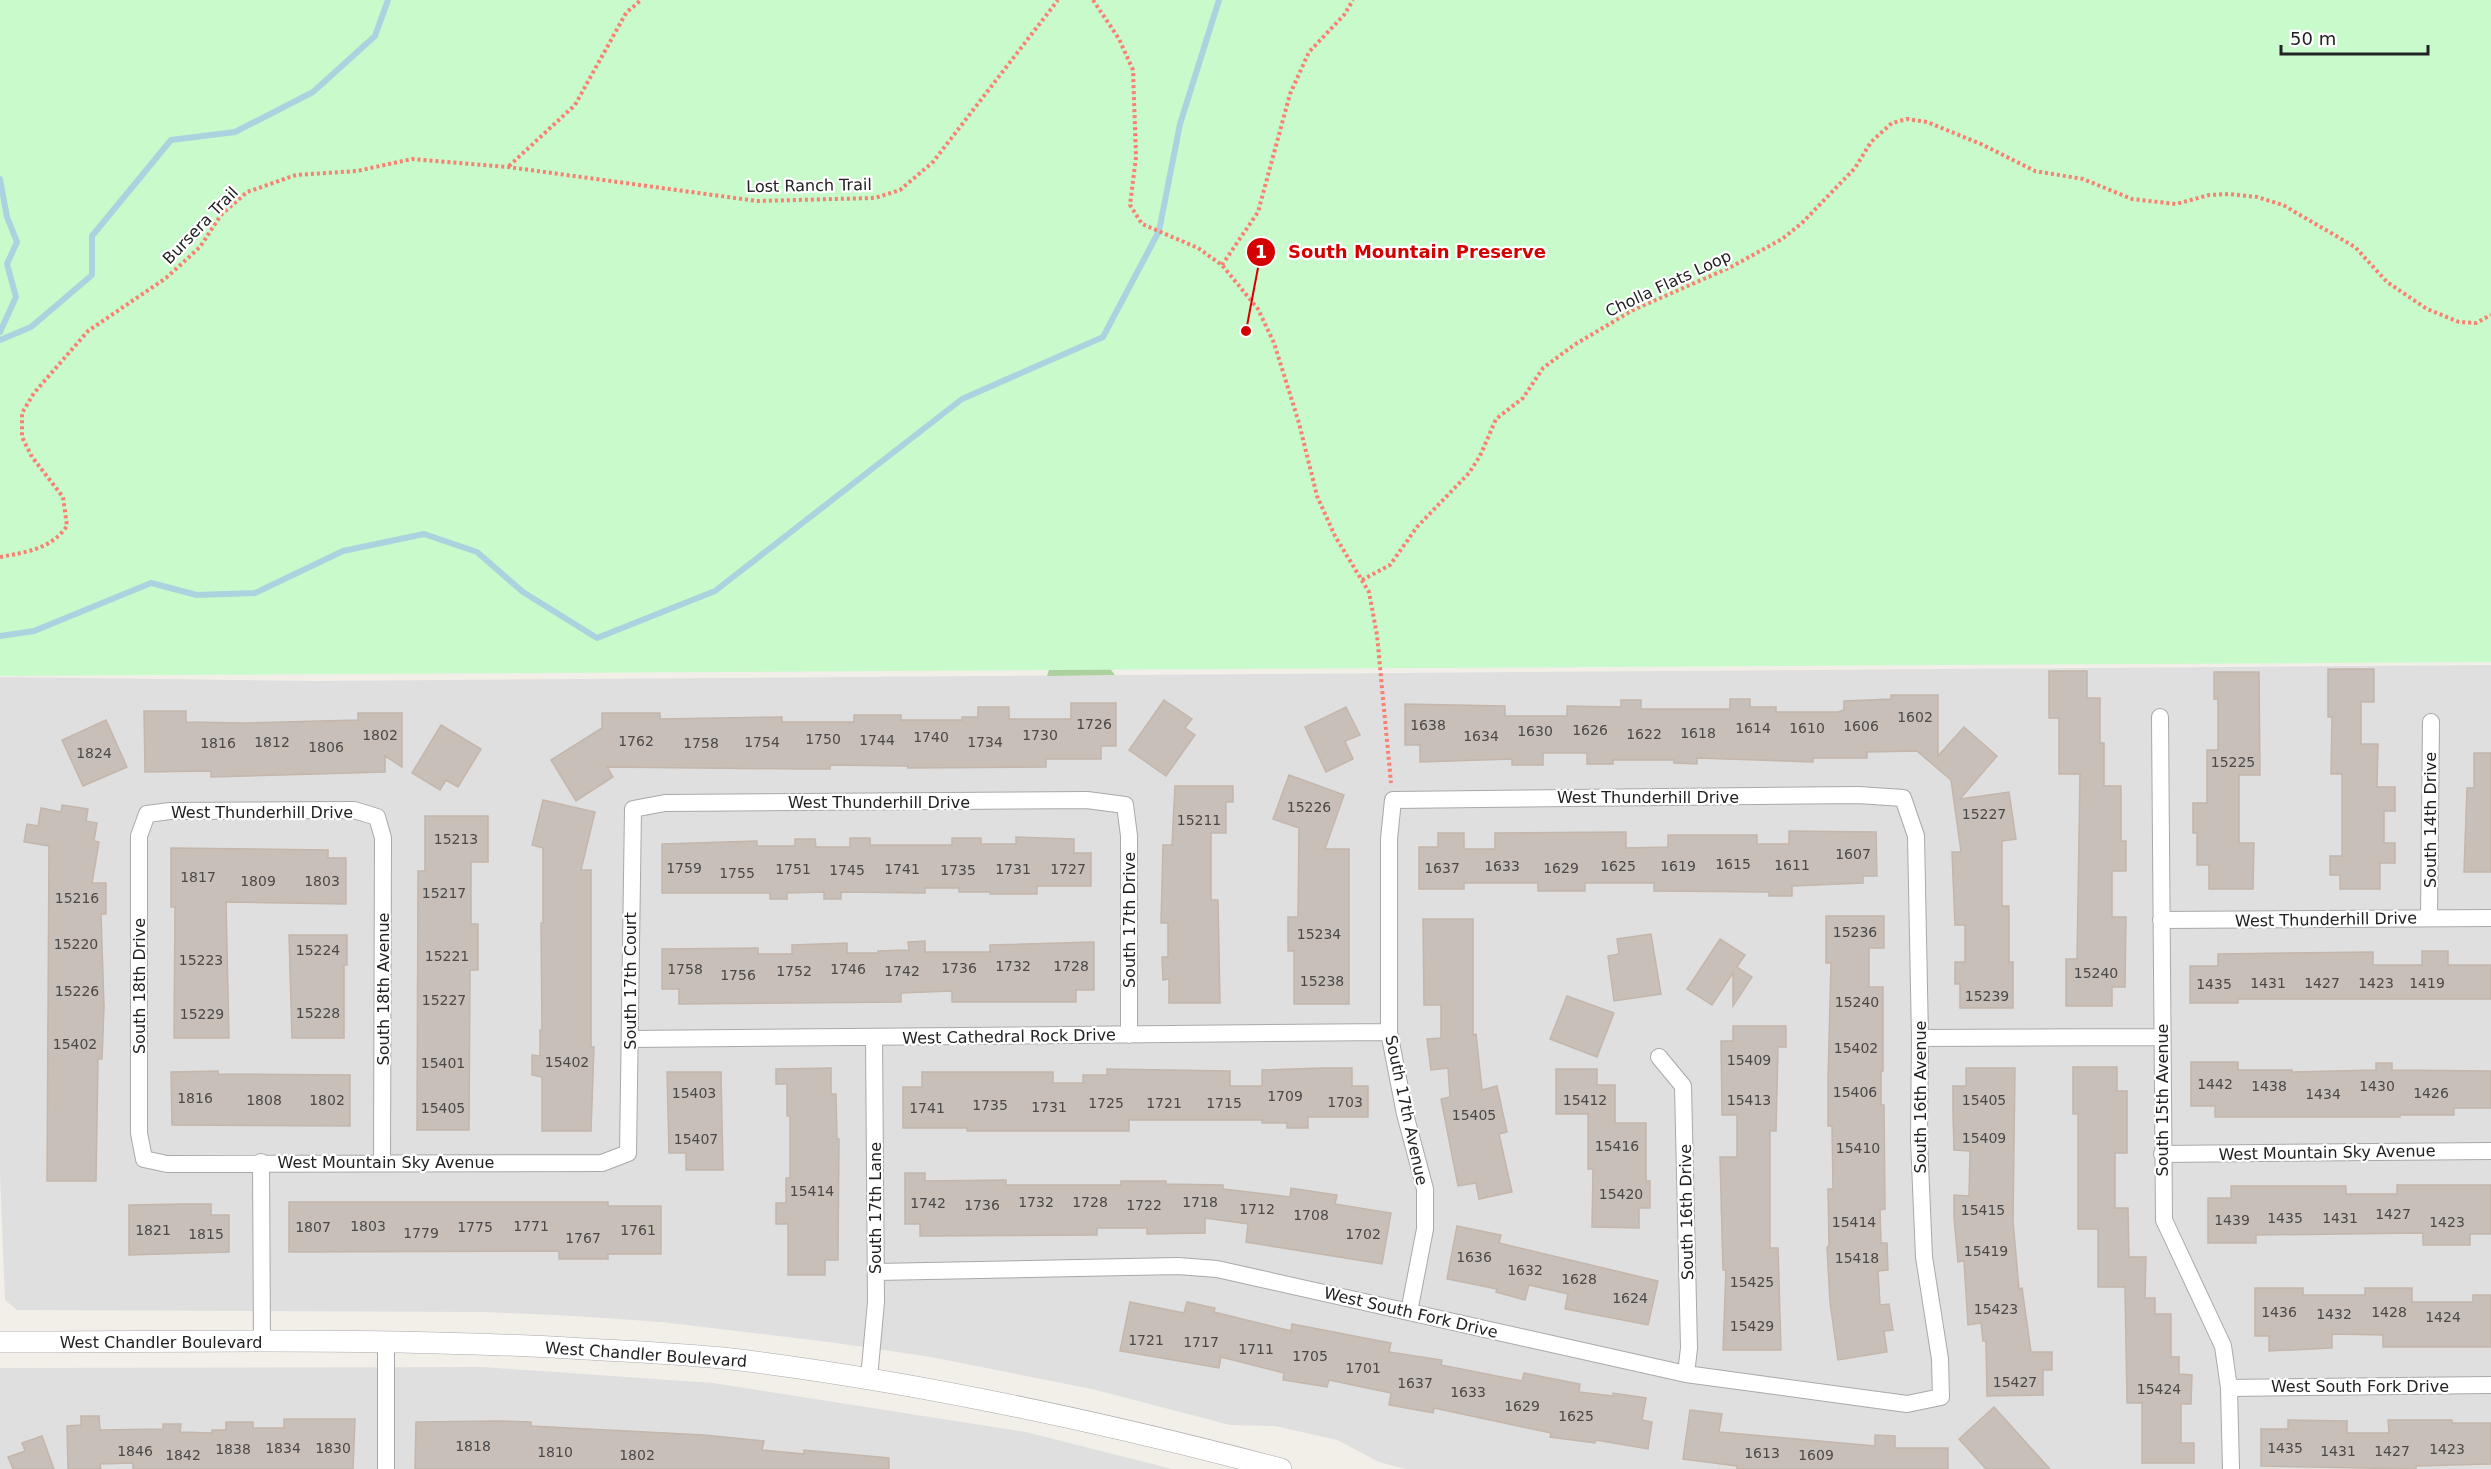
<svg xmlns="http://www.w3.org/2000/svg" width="2491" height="1469" font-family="'DejaVu Sans',sans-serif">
<rect width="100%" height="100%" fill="#f2efe9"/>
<!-- residential -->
<path fill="#e0dfdf" d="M2491,665V1469H1406L1379,1462L1337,1440L1275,1426L1230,1425L1092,1389L931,1357L836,1343L661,1322L575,1316L484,1312L17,1310L5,1300L0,1174V677L315,681Z
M483,1367L713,1383L1026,1432L1172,1469H0V1368Z"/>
<!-- forest -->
<path fill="#add19e" d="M1078,627L1115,675L1047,676L1060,635Z"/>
<!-- park -->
<path fill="#c8facc" d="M0,0H2491V662L0,676Z"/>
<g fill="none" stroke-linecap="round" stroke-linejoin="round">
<!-- stream -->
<path stroke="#aad3df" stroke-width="6" d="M0,179L7,217L17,242L7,264L16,297L0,332
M0,340L31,327L92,275V236L171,140L235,132L313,92L375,36L388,0
M0,636L34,631L151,583L197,595L255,593L343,551L424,534L477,552L523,592L597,638L715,591L962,399L1103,337L1159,231L1180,124L1219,0"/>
</g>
<!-- building -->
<path fill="#c7bfb8" stroke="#c4b6ab" stroke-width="1.5" d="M2328,669H2374V702H2361V744H2378L2377,787H2395V811H2384V843H2395V863H2380V889H2340V875H2330V856H2342V774H2331L2332,717H2328Z
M2049,671H2087V698H2100V743H2104V786H2121V841H2126V871H2112V917H2126L2125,987H2112V1006H2066V959H2077L2080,774H2059V718H2049Z
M2214,672H2259L2260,775H2239V843H2254L2253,889H2209V865H2197V833H2193V803H2207V750H2218V699H2214Z
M1891,695H1938V756L1964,727L1997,756L1960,799L2009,792L2016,839L2002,841V906H2009V962H2013V1008H1960V984H1955V962H1965V925H1955L1952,852H1961L1951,780L1917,751L1867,752V758H1813V762L1697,758V764L1674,763V760H1613V764H1587V753H1543V765H1512V759L1420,762V745H1405V704L1505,706V716H1567V706L1621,707V700H1641V709H1730V699H1750V707H1776V712H1838L1844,710V701L1891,699Z
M1164,700L1192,719L1185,728L1195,735L1166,776L1129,750Z
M1071,703H1116V746H1101V759H1046V767L908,768V766L830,765V769H800L607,767L613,777L576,801L551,760L602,728V713H660V719L782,717V722H854V715H901V720H962V717H978V707H1009V719H1071Z
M1346,707L1360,735L1345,741L1353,759L1326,772L1305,727Z
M144,711H186V722L242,723L358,720V713H402V767L385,756V772L211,777V771L145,772Z
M106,720L127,767L83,786L62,740Z
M441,725L481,749L458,787L446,780L440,790L412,773Z
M2474,753H2491V872H2464L2467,788H2474Z
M1289,775L1344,795L1325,849H1349V1004H1294V951H1288V917H1298L1299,828L1273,819Z
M1175,786H1233V802H1226V833H1211V900H1218L1220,1003H1169V979L1163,980L1162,957H1168V923H1161L1163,845H1172Z
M543,800L595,812L581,870H591V1047H594L591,1131H542V1077L532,1075V1055L540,1056V1030H542L541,923H543V848L532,845Z
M62,805L88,809L86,821L97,823L94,841L99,842L92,883H106V914H101L104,1007L102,1059H98L96,1181H47L49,846L24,842L27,824L38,826L41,808L61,812Z
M425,816H488V862H471V924H478V970H470L469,1130H417L418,871H425Z
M1789,831L1876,832L1877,876H1863V883L1792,886V896H1769V892L1654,891V883H1585V891H1538V883H1464V889H1419V847H1438V833H1464V849H1495V833L1626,832V848L1668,847V835H1757V844H1789Z
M1016,837L1074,839V853H1091V886H1037V894H990V892H959V888H925V893L841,892V899H824V892L787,893V899H770V893H662V844L757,841V846H795V839H815L816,847H850V838H870V845H952V838H981V844H1016Z
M171,848L328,850V858H346V904L226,902L229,1038H174L175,907H171Z
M1826,916H1884V948H1869V987H1883V1071H1881V1105H1884L1885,1209L1880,1210L1881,1243H1887L1888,1270L1878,1271L1880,1305L1889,1304L1893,1330L1884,1331L1887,1352L1838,1360L1830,1302L1827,1247L1829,1246L1828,1189H1833L1832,1126H1828V1080L1831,963H1826Z
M1423,919H1473V1035L1476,1034L1482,1090L1497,1086L1507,1132L1499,1134L1512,1192L1479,1199L1476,1183L1458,1186L1441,1099L1450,1097L1448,1068L1431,1070L1427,1039L1441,1038V1005H1424Z
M1651,934L1661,994L1614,1001L1608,956L1619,954L1617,939Z
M289,935H347V965H344V1038H292Z
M1720,939L1745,955L1737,967L1752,977L1733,1006V973L1712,1005L1687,989Z
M925,941V952H990V945L1094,942V990H1076V1002H952V991L901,993V1002L679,1004V989H662V949L758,948V954H792V945L847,943V953H878V951L909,950L908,942Z
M2422,951H2448V965H2491V999H2238V1003H2190V966H2218V954L2373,952V965H2422Z
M1567,996L1614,1013L1597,1057L1550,1039Z
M1733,1026H1786V1047H1778L1776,1131H1770V1248H1778L1781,1350H1723L1726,1270H1723L1720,1157H1737V1115H1722L1721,1041H1733Z
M2191,1062H2238V1070H2292V1072L2376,1070V1063H2392V1070L2491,1071V1108H2454V1115H2400V1117H2215V1106H2191Z
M2073,1067H2117V1091H2127V1153H2115V1208H2128L2129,1257H2146L2145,1298H2155V1314H2171V1357H2179V1374L2192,1375L2191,1404H2181V1443H2194V1463H2142V1403H2127L2125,1287H2098V1229H2078V1114H2073Z
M831,1068V1094H836L837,1139H839L838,1260H825V1275H788V1224H776V1203H786V1178H790V1116H787V1084H776V1069Z
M1322,1068H1352V1086H1368V1117H1308V1128H1287V1123H1262V1120H1129V1131H967V1128H903V1087H922V1072H1053V1083H1083V1075H1107V1069L1230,1071V1086H1262V1070Z
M1966,1068H2015L2013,1221L2019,1289L2022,1288L2031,1352H2052V1370H2043V1395L1987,1396L1986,1341H1983L1981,1323L1968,1325L1964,1261L1958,1262L1954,1218V1195L1969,1196L1970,1151L1954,1150L1953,1114V1086H1966Z
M1556,1069H1597V1085H1615V1123H1646V1181H1650V1208H1639V1228L1592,1227L1593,1169H1588V1114H1556Z
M218,1071V1074L350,1075V1126L172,1125L171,1072Z
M667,1072H721L723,1170H686V1153H669Z
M905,1173H925V1181L1006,1180V1185H1121V1181H1166V1184L1223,1185V1189L1290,1197L1291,1188L1337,1195L1335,1204L1391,1213L1382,1264L1246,1242L1248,1224L1205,1218V1233L1147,1234V1228H1097V1235L920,1236V1224H905Z
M2397,1185H2491V1234H2470V1245H2423V1233L2256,1235V1243H2208V1198H2231V1186H2346V1194H2397Z
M289,1202H608V1206H661V1254H608V1259H559V1251L289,1252Z
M183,1204H211V1215H229V1252L129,1255V1205Z
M1457,1226L1501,1235L1499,1243L1658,1281L1648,1325L1565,1309L1568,1294L1529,1285L1525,1300L1496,1292L1497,1289L1447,1279Z
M2255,1288H2303V1295H2365V1288H2412V1302H2473V1295H2491V1347H2383V1335L2332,1334V1348L2269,1351V1336H2255Z
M1130,1302L1184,1313L1187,1302L1215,1308L1214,1312L1291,1331L1292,1324L1391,1343L1389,1352L1442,1360L1441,1365L1522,1381L1524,1373L1580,1384L1579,1392L1613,1396V1393L1646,1398L1642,1420L1652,1422L1648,1449L1596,1440L1595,1443L1550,1437L1551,1433L1434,1408L1433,1413L1389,1405L1391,1393L1329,1380L1327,1387L1283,1380L1284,1373L1221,1357L1219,1368L1120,1351Z
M1994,1407L2050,1469H1986L1959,1439Z
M1690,1410L1722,1414L1719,1432L1875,1446V1435L1895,1436V1448H1948V1469H1737V1466L1683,1459Z
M81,1416H99L100,1430L163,1429V1424H181L180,1432L212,1433V1430H226V1422H253V1428H284V1419H355L353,1469H133V1463L100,1464L101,1469H68L67,1426L81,1425Z
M2288,1420L2347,1421V1433H2389L2388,1420H2452V1423H2491V1464L2416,1466V1469L2261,1466V1429H2288Z
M498,1421L531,1422V1426L704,1435L764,1441L762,1450L804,1454V1450L889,1458V1469H415L416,1422Z
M42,1436L54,1469H13L8,1457L25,1451L22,1443Z"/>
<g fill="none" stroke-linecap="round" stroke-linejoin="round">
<defs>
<path id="minor" d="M2160,717L2164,1220L2223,1346L2229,1388L2231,1469
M2429,918L2431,722
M2161,920L2491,918
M1920,1038L2162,1037
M630,1039L1389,1032
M1659,1057L1683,1086L1689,1348L1686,1374
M2162,1154L2491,1151
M261,1162L262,1342
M382,1162L383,838L377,817L354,810L170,811L147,814L139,836V1133L144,1159L167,1164L602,1163L628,1153L633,809L665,803L1087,800L1125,805L1129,836V1035
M876,1272L1178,1266L1217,1269L1686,1374L1907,1404L1941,1397L1940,1359L1924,1257L1919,1140L1920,1038L1916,836L1903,798L1858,795L1393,800L1389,839V1032L1405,1114L1425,1189V1229L1409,1312
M869,1378L876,1302L874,1037
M2229,1388L2491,1385
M386,1469V1342"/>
<path id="tertiary" d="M0,1342C195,1342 390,1337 585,1349C636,1352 689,1354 740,1360C924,1383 1103,1422 1281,1469"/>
</defs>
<!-- minor casing -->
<use href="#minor" stroke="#a9a9a9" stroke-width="18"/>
<!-- tertiary casing -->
<use href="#tertiary" stroke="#a9a9a9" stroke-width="22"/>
<!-- path -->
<path stroke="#fa8072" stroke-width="4" stroke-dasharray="3 3" stroke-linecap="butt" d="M1093,0L1119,39L1133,70L1136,157L1130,205L1142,224L1198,248L1222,265L1258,309L1274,343L1299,423L1317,496L1335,536L1369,592L1377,635L1391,783
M509,166L575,105L626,13L641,0
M1222,265L1258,212L1290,94L1309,52L1344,15L1353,0
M0,557C27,552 51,549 67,526L63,497L32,457L22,437V413L34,393L88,331L166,278L200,247L221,215L247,192L296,175L357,171L412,159L508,167L757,201L875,198L900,190L933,162L1058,0
M1362,580L1390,565L1417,527L1469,473L1480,456L1496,419L1523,398L1543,368L1574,345L1633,310L1731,267L1782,239L1802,223L1855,168L1871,142L1892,123L1907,119L1927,122L1981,144L2035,171L2083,179L2132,199L2176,204L2209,195L2229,194L2257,197L2283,205L2355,247L2387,282L2427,309L2459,322L2476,323L2491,315"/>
<!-- minor -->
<use href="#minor" stroke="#fff" stroke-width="16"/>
<!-- tertiary -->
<use href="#tertiary" stroke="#fff" stroke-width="21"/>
</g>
<g text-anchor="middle" stroke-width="4.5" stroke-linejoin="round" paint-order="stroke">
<!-- number labels -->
<g font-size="14" fill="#4b4948">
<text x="1915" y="722">1602</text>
<text x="1094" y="729">1726</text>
<text x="1428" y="730">1638</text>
<text x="1861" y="731">1606</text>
<text x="1753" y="733">1614</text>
<text x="1807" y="733">1610</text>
<text x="1590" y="735">1626</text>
<text x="1535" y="736">1630</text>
<text x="1698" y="738">1618</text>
<text x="1644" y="739">1622</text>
<text x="380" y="740">1802</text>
<text x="1040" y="740">1730</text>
<text x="1481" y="741">1634</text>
<text x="931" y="742">1740</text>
<text x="823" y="744">1750</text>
<text x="877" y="745">1744</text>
<text x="636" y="746">1762</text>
<text x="272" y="747">1812</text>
<text x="762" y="747">1754</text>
<text x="985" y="747">1734</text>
<text x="218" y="748">1816</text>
<text x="701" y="748">1758</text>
<text x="326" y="752">1806</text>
<text x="94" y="758">1824</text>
<text x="2233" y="767">15225</text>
<text x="1309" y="812">15226</text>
<text x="1984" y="819">15227</text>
<text x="1199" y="825">15211</text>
<text x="456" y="844">15213</text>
<text x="1853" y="859">1607</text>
<text x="1733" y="869">1615</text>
<text x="1792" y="870">1611</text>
<text x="1502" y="871">1633</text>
<text x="1618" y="871">1625</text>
<text x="1678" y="871">1619</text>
<text x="684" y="873">1759</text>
<text x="1442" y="873">1637</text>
<text x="1561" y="873">1629</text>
<text x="793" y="874">1751</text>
<text x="902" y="874">1741</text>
<text x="1013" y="874">1731</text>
<text x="1068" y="874">1727</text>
<text x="847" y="875">1745</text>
<text x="958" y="875">1735</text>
<text x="737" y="878">1755</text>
<text x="198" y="882">1817</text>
<text x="258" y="886">1809</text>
<text x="322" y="886">1803</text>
<text x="444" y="898">15217</text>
<text x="77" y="903">15216</text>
<text x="1855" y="937">15236</text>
<text x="1319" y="939">15234</text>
<text x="76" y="949">15220</text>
<text x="318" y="955">15224</text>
<text x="447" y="961">15221</text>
<text x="201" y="965">15223</text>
<text x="1013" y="971">1732</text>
<text x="1071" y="971">1728</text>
<text x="959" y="973">1736</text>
<text x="685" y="974">1758</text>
<text x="848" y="974">1746</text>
<text x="794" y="976">1752</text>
<text x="902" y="976">1742</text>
<text x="2096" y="978">15240</text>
<text x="738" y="980">1756</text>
<text x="1322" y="986">15238</text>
<text x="2268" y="988">1431</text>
<text x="2322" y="988">1427</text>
<text x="2376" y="988">1423</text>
<text x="2427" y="988">1419</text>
<text x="2214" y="989">1435</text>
<text x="77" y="996">15226</text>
<text x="1987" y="1001">15239</text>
<text x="444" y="1005">15227</text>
<text x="1857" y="1007">15240</text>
<text x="318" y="1018">15228</text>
<text x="202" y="1019">15229</text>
<text x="75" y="1049">15402</text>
<text x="1856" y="1053">15402</text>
<text x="1749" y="1065">15409</text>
<text x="567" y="1067">15402</text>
<text x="443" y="1068">15401</text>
<text x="2215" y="1089">1442</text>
<text x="2269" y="1091">1438</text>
<text x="2377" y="1091">1430</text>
<text x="1855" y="1097">15406</text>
<text x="694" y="1098">15403</text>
<text x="2431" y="1098">1426</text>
<text x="2323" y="1099">1434</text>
<text x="1285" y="1101">1709</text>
<text x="195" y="1103">1816</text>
<text x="264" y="1105">1808</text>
<text x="327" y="1105">1802</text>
<text x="1585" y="1105">15412</text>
<text x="1749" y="1105">15413</text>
<text x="1984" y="1105">15405</text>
<text x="1345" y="1107">1703</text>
<text x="1106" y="1108">1725</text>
<text x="1164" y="1108">1721</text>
<text x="1224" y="1108">1715</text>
<text x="990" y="1110">1735</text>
<text x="1049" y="1112">1731</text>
<text x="443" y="1113">15405</text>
<text x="927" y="1113">1741</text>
<text x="1474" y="1120">15405</text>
<text x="1984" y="1143">15409</text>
<text x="696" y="1144">15407</text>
<text x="1617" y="1151">15416</text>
<text x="1858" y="1153">15410</text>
<text x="812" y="1196">15414</text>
<text x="1621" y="1199">15420</text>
<text x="1036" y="1207">1732</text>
<text x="1090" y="1207">1728</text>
<text x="1200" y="1207">1718</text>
<text x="928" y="1208">1742</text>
<text x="982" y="1210">1736</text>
<text x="1144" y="1210">1722</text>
<text x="1257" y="1214">1712</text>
<text x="1983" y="1215">15415</text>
<text x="2393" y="1219">1427</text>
<text x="1311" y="1220">1708</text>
<text x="2285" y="1223">1435</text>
<text x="2340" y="1223">1431</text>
<text x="2232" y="1225">1439</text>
<text x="1854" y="1227">15414</text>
<text x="2447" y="1227">1423</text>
<text x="368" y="1231">1803</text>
<text x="531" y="1231">1771</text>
<text x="313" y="1232">1807</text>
<text x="475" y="1232">1775</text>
<text x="153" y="1235">1821</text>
<text x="638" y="1235">1761</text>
<text x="421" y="1238">1779</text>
<text x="206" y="1239">1815</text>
<text x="1363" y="1239">1702</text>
<text x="583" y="1243">1767</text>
<text x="1986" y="1256">15419</text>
<text x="1474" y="1262">1636</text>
<text x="1857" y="1263">15418</text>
<text x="1525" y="1275">1632</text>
<text x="1579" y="1284">1628</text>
<text x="1752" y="1287">15425</text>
<text x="1630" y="1303">1624</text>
<text x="1996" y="1314">15423</text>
<text x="2279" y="1317">1436</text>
<text x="2389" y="1317">1428</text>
<text x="2334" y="1319">1432</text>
<text x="2443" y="1322">1424</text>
<text x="1752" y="1331">15429</text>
<text x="1146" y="1345">1721</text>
<text x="1201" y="1347">1717</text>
<text x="1256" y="1354">1711</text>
<text x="1310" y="1361">1705</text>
<text x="1363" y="1373">1701</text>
<text x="2015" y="1387">15427</text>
<text x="1415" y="1388">1637</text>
<text x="2159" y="1394">15424</text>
<text x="1468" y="1397">1633</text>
<text x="1522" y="1411">1629</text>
<text x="1576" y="1421">1625</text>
<text x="473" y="1451">1818</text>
<text x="283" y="1453">1834</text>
<text x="333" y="1453">1830</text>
<text x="2285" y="1453">1435</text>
<text x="233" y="1454">1838</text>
<text x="2447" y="1454">1423</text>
<text x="135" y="1456">1846</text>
<text x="2338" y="1456">1431</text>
<text x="2392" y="1456">1427</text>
<text x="555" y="1457">1810</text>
<text x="1762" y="1458">1613</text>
<text x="183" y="1460">1842</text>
<text x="637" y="1460">1802</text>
<text x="1816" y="1460">1609</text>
</g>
<!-- street labels -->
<g font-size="16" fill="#222" stroke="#fff">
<text transform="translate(809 185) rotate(-1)" y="6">Lost Ranch Trail</text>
<text transform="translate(200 225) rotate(-46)" y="6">Bursera Trail</text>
<text transform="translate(1668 283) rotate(-25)" y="6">Cholla Flats Loop</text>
<text x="1648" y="803">West Thunderhill Drive</text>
<text x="879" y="808">West Thunderhill Drive</text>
<text x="262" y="818">West Thunderhill Drive</text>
<text transform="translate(2430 820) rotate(-90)" y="6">South 14th Drive</text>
<text transform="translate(2326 919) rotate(-1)" y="6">West Thunderhill Drive</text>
<text transform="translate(1129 920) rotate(-90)" y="6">South 17th Drive</text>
<text transform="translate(630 981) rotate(-90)" y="6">South 17th Court</text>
<text transform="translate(139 986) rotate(-90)" y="6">South 18th Drive</text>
<text transform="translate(383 989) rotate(-90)" y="6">South 18th Avenue</text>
<text transform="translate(1009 1036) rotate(-1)" y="6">West Cathedral Rock Drive</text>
<text transform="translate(1920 1097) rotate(-90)" y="6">South 16th Avenue</text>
<text transform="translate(2162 1100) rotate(-90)" y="6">South 15th Avenue</text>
<text transform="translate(1407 1110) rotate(78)" y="6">South 17th Avenue</text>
<text transform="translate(2327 1152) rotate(-1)" y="6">West Mountain Sky Avenue</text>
<text x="386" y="1168">West Mountain Sky Avenue</text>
<text transform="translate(875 1208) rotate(-90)" y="6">South 17th Lane</text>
<text transform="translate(1686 1212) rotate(-91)" y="6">South 16th Drive</text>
<text transform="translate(1411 1312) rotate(13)" y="6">West South Fork Drive</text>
<text x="161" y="1348">West Chandler Boulevard</text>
<text transform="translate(646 1354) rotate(4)" y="6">West Chandler Boulevard</text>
<text x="2360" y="1392">West South Fork Drive</text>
</g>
</g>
<!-- callouts -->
<path fill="none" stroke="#d40000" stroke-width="2" d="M1246 331L1261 252"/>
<g fill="#d40000" stroke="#fff" stroke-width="2">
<circle cx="1246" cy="331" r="6"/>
<circle cx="1261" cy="252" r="15"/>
</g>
<g font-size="18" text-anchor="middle" font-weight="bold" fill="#fff">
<text x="1261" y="258">1</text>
</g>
<g font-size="18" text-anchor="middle" font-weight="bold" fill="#d40000" stroke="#fff" stroke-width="4.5" stroke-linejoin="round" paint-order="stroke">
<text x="1417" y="258">South Mountain Preserve</text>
</g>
<!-- scale -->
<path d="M2281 45v9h147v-9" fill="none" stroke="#222222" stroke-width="3"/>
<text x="2290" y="45" font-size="18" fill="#222222" stroke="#ffffff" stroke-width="4.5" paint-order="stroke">50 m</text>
</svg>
